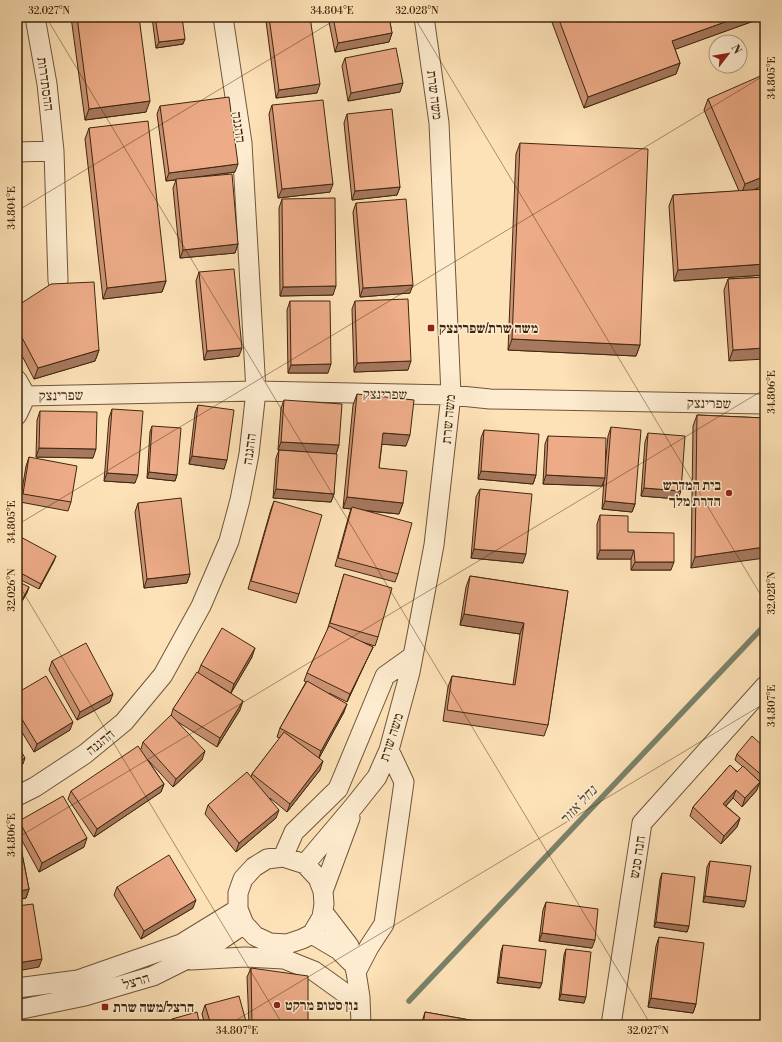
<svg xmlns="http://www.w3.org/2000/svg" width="782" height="1042" font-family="'Libre Bodoni','Frank Ruhl Libre',serif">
<rect width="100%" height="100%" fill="#fee2b7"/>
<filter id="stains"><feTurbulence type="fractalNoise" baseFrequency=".005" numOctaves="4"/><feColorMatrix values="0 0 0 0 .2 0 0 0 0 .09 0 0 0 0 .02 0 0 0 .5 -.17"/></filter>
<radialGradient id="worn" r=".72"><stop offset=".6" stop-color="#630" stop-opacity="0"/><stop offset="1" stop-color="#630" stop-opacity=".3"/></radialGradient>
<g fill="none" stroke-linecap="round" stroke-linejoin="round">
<!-- stream -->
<path stroke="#7a826b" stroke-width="5.5" d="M409,1001L765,625"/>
<defs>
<path id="minor" d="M35,17L47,84L54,151L58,281
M17,152L54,151
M17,380L26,396
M17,415L26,396L256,391L451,395L490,399L765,404
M17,796L35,787L85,754L124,722L163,675L201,606L229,541L240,500L249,454L256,391L242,143L223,17
M283,857L294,832L338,789L385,676L413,656
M305,864L354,806L377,777L389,750L410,672L434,545L451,395L439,123L424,17
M323,891L318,878L305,864L283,857L267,859L254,867L243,879L238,893V909L244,924L255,936L270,943L287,944L302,939L312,934L322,917L324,904L323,891L350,818
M323,912L349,946L356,972L360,997L361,1025
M312,934L339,950L351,962
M191,960L245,957L284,959L314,971L360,1004
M356,972L369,947L384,924L404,782L389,750
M17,988L78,980L181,944L238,909
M17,1010L85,996L153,976L209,948L244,924
M611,1025L642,823L765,686"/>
</defs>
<!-- minor casing -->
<use href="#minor" stroke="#6f5639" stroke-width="21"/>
<!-- minor -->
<use href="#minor" stroke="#feecd0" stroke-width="19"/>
</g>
<!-- wall -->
<path fill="#cc9374" stroke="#3f270f" d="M71,17H139L146,112L85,120Z
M152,17H182L183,44L156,48Z
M267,17H310L317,93L276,98L266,21Z
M328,17H389L392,33L389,42L335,52Z
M550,17H765L675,49L680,63L676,74L584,108Z
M345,58L400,92L348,101L342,66Z
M708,99L765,185L753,190L765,189V275L674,281L669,206L673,195L739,191L704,110Z
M272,105L330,192L278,198L269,114Z
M160,106L235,172L197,177L238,244L235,253L180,258L173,188L176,180L166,181L157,114Z
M347,114L400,187L397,195L352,200L344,123Z
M89,128L166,281L162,292L103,299L85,139Z
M520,143L640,345L636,356L508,350L516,154Z
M282,199L333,295L280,296L279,208Z
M356,203L410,293L360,297L353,212Z
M199,272L239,356L204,360L196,281Z
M765,277L729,361L724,290L728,279Z
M290,301L328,373H288L287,310Z
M355,301L408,370L354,372L352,309Z
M17,306L99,350L95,361L34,379L17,346Z
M357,394L406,446L382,444L379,468L403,503L399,514L366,511L398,574L395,582L335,566L349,515L351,509L343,508L353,405Z
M284,400L339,445L336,454L334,494L331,502L273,498L276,458L279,450H278L281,408Z
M198,405L224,469L189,464L195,413Z
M112,409L135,483L104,481L109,418Z
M40,411L93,458L36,457L37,420Z
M697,415L765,418L691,568L693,426Z
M152,426L177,475L175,481L147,478L150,432Z
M611,427L635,504L632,512L602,509L604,479L602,486L543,484L545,444L548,436L605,468L608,436Z
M484,430L536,475L533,484L478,479L481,438Z
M648,433L678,499L641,496L645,442Z
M29,457L71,502L68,511L20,502L26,466Z
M480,489L523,563L471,558L476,497Z
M274,501L299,594L296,603L248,589L271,509Z
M138,503L190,574L187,583L144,588L135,512Z
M600,515L628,532L671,570H631V559H597V524Z
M17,535L54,561L39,589L17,578Z
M344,574L378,637L375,646L362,642L373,647L369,655L347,702L329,693L344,712L319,758L320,770L287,812L270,798L276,818L236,852L205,814L208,805L251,777L252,774L280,738L277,737L280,728L306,682L304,681L307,673L327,631Z
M470,576L568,591L548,725L544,736L443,721L448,687L452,676L513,685L520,634L460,625L466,587Z
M252,657L231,693L210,680L240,710L217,747L178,722L202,760L173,787L148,760L164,784L161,792L94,837L68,799L71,791L141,749L143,742L171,716L173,709L198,673L201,665Z
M52,661L110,702L77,720L49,670Z
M17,693L70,730L34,752L17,724Z
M765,748V786L735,760L737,754Z
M730,765L757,790L742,807L733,798L726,806L740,818L737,827L721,844L690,816L693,807Z
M19,821L84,847L39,872L18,833L29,889L26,898L17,900V825Z
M710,861L744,907L703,902L707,867Z
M662,873L689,926L687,932L654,927L660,879Z
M765,873V888L763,887Z
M117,887L193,908L141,939L114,895Z
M546,902L592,948L539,941L543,910Z
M659,937L696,1004L693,1013L648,1007L656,946Z
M503,945L540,988L497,983L501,951Z
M566,949L584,1003L559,1000L564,955Z
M251,968L308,1025H249L247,977Z
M205,1005L247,1025H205L202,1014Z
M425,1012L498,1025H421Z
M172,1019L200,1025H170Z"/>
<!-- shaded-wall -->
<path fill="#a6785e" stroke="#3f270f" d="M739,17H765L668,52L672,41Z
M392,33L389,42L335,52L338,43Z
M185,39L183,44L156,48L159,42Z
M680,63L676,74L584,108L588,97Z
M22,74L19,83H17V77Z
M403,83L400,92L348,101L351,93Z
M320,84L317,93L276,98L279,90Z
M150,101L146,112L85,120L89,109Z
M238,164L235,172L166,181L169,173Z
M765,176V185L741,195L745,184Z
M333,184L330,192L278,198L282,189Z
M400,187L397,195L352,200L355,191Z
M238,244L235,253L180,258L183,250Z
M765,264V275L674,281L678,270Z
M166,281L162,292L103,299L107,288Z
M413,285L410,293L360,297L363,288Z
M336,286L333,295L280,296L283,287Z
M512,339L640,345L636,356L508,350Z
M242,348L239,356L204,360L207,351Z
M765,348V359L729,361L733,350Z
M99,350L95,361L34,379L38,368Z
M411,361L408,370L354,372L357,363Z
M331,364L328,373H288L291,365Z
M383,433L410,435L406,446L379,444Z
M281,442L339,445L336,454L278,450Z
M39,448L96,449L93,458L36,457Z
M192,456L227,460L224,469L189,464Z
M481,471L536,475L533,484L478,479Z
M149,472L177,475L175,481L147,478Z
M107,473L138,475L135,483L104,481Z
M546,475L605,478L602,486L543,484Z
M644,488L681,491L678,499L641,496Z
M276,489L334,494L331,502L273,498Z
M347,497L403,503L399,514L343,508Z
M605,501L635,504L632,512L602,509Z
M765,547V558L691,568L695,557Z
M474,549L526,554L523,563L471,558Z
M600,550H634L631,559H597Z
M56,556L54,561L39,589L41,584Z
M635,562H674L671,570H631Z
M190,574L187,583L144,588L147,579Z
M29,587L27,593L17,610V609Z
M464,614L524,623L520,634L460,625Z
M373,647L369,655L347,702L350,694Z
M255,648L252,657L231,693L234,684Z
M113,694L110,702L77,720L80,712Z
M243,701L240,710L217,747L220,738Z
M347,704L344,712L318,760L321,751Z
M73,722L70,730L34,752L37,744Z
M205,751L202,760L173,787L176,779Z
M25,758L23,764L17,767V762Z
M323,761L320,770L287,812L290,804Z
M760,782L757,790L742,807L745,798Z
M164,784L161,792L94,837L97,829Z
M736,790L733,798L720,812L723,804Z
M279,810L276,818L236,852L239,843Z
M740,818L737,827L721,844L724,836Z
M87,838L84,847L39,872L42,863Z
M29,889L26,898L17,900V892Z
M705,896L746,901L744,907L703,902Z
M196,900L193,908L141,939L144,931Z
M656,922L689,926L687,932L654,927Z
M542,933L595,940L592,948L539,941Z
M42,959L39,967L17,971V963Z
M499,977L542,983L540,988L497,983Z
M561,994L586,997L584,1003L559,1000Z
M651,998L696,1004L693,1013L648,1007Z"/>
<!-- building -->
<path fill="#edab87" stroke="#3f270f" d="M77,17H139L150,101L89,109Z
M155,17H182L185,39L159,42Z
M269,17H310L320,84L279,90Z
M333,17H389L392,33L338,43Z
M558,17H739L672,41L680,63L588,97Z
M396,48L403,83L351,93L345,58Z
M17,65L22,74L17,77Z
M765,74V176L745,184L708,99Z
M229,97L238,164L169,173L160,106Z
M323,100L333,184L282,189L272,105Z
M392,109L400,187L355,191L347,114Z
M148,121L166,281L107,288L89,128Z
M520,143L648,149L640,345L512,339Z
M232,174L238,244L183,250L176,179Z
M765,189V264L678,270L673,195Z
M335,198L336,286L283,287L282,199Z
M406,199L413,285L363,288L356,203Z
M234,269L242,348L207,351L199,272Z
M765,277V348L733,350L728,279Z
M94,282L99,350L38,368L17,328V306L51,284Z
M408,299L411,361L357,363L355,301Z
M290,301H330L331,364L291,365Z
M357,394L414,400L410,435L383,433L379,468L407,471L403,503L347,497Z
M284,400L342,404L339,445L281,442Z
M198,405L234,410L227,460L192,456Z
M112,409L143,411L138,475L107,473Z
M40,411L97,412L96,449L39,448Z
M697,415L765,418V547L695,557Z
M152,426L181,428L177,475L149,472Z
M611,427L641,430L635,504L605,501Z
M484,430L539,434L536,475L481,471Z
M648,433L685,436L681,491L644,488Z
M548,436L606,438L605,478L546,475Z
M279,450L337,454L334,494L276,489Z
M29,457L77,466L71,502L23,494Z
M480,489L532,494L526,554L474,549Z
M181,498L190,574L147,579L138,503Z
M274,501L322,515L299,594L251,581Z
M352,507L412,523L398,574L338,558Z
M600,515L628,516V532L674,533V562H635L634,550H600Z
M17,535L56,556L41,584L17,571Z
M344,574L392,588L378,637L330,623Z
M470,576L568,591L548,725L447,710L452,676L515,685L524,623L464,614Z
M17,581L29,587L17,609Z
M329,626L373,647L350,694L307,673Z
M222,628L255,648L234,684L201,665Z
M86,643L113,694L80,712L52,661Z
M197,672L243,701L220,738L173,709Z
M46,676L73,722L37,744L17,711V693Z
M307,681L347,704L321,751L280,728Z
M171,715L205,751L176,779L143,742Z
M284,732L323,761L290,804L252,774Z
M752,736L765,748V778L737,754Z
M17,744L25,758L17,762Z
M138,746L164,784L97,829L71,791Z
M730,765L737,772L743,766L760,782L745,798L736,790L723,804L740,818L724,836L693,807Z
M247,772L279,810L239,843L208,805Z
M63,796L87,838L42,863L19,821Z
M17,829L29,889L17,892Z
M169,855L196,900L144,931L117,887Z
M710,861L751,866L746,901L705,896Z
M662,873L695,877L689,926L656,922Z
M546,902L598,909L595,940L542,933Z
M33,904L42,959L17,963V906Z
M659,937L704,943L696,1004L651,998Z
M503,945L546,950L542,983L499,977Z
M566,949L591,952L586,997L561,994Z
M251,968L308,976V1025H252Z
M239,996L247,1025H211L205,1005Z
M197,1012L200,1025H173L172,1019Z
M425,1012L498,1025H423Z
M163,1021L164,1025H147Z"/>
<!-- ticks -->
<path fill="none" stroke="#3f270f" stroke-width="1" stroke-opacity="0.45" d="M46,17L651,1025M414,17L765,602M17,211L340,17M17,525L765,75M17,582L283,1025M17,838L765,389M228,1025L765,703M750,1025L765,1016"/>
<!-- markers -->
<g fill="#8f2418" stroke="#feecd0" stroke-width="1.5">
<rect x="427" y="324" width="8" height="8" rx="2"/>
<circle cx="729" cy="493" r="4"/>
<circle cx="277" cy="1005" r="4"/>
<rect x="101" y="1003" width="8" height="8" rx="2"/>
</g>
<g text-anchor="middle" stroke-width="3" stroke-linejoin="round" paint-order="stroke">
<!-- street labels -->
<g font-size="14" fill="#3f270f" stroke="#feecd0">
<text transform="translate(46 84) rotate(82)" y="5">ההסתדרות</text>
<text transform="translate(435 95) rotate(83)" y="5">משה שרת</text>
<text transform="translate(239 127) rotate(82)" y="5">ההגנה</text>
<text transform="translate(385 394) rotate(1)" y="5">שפרינצק</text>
<text transform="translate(61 395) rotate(-1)" y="5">שפרינצק</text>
<text transform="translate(709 403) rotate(1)" y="5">שפרינצק</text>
<text transform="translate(448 419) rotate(-85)" y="5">משה שרת</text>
<text transform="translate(249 449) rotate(-82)" y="5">ההגנה</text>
<text transform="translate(391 737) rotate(-72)" y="5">משה שרת</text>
<text transform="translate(100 742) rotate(-39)" y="5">ההגנה</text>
<text transform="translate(637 857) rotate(-81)" y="5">חנה סנש</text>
<text transform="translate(136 981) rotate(-17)" y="5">הרצל</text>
</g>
<!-- poi labels -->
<g font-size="14" font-weight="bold" fill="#3f270f" stroke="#feecd0" text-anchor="start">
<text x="439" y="333">משה שרת/שפרינצק</text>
<text x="721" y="490" text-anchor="end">בית המדרש<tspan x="721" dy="16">הדרת מלך</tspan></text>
<text x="285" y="1010">נון סטופ מרקט</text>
<text x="113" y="1012">הרצל/משה שרת</text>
</g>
<!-- water labels -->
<g font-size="15" font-style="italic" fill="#584d35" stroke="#feecd0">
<text transform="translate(578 805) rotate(-47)" y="5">נחל אזור</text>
</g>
</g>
<!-- margin -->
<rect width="782" height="1042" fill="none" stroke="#fee2b7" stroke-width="44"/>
<!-- north arrow -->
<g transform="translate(728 54) rotate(59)"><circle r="19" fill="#feecd0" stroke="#b29d83"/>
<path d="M0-3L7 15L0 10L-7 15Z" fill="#8f2418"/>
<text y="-6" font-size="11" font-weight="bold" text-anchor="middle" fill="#3f270f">N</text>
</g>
<rect x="22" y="22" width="738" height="998" fill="none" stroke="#3f270f" stroke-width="1.5"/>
<g font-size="10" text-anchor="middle" fill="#3f270f">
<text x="49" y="14">32.027°N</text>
<text x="332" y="14">34.804°E</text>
<text x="417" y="14">32.028°N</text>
<text transform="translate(771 78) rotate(-90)" y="4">34.805°E</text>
<text transform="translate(11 208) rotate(-90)" y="4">34.804°E</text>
<text transform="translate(771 392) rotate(-90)" y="4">34.806°E</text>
<text transform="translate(11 522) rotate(-90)" y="4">34.805°E</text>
<text transform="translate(11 590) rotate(-90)" y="4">32.026°N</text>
<text transform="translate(771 593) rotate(-90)" y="4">32.028°N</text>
<text transform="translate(771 706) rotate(-90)" y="4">34.807°E</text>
<text transform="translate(11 835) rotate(-90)" y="4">34.806°E</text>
<text x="237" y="1034">34.807°E</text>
<text x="648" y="1034">32.027°N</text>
</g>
<rect width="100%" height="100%" filter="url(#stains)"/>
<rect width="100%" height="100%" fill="url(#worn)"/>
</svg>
